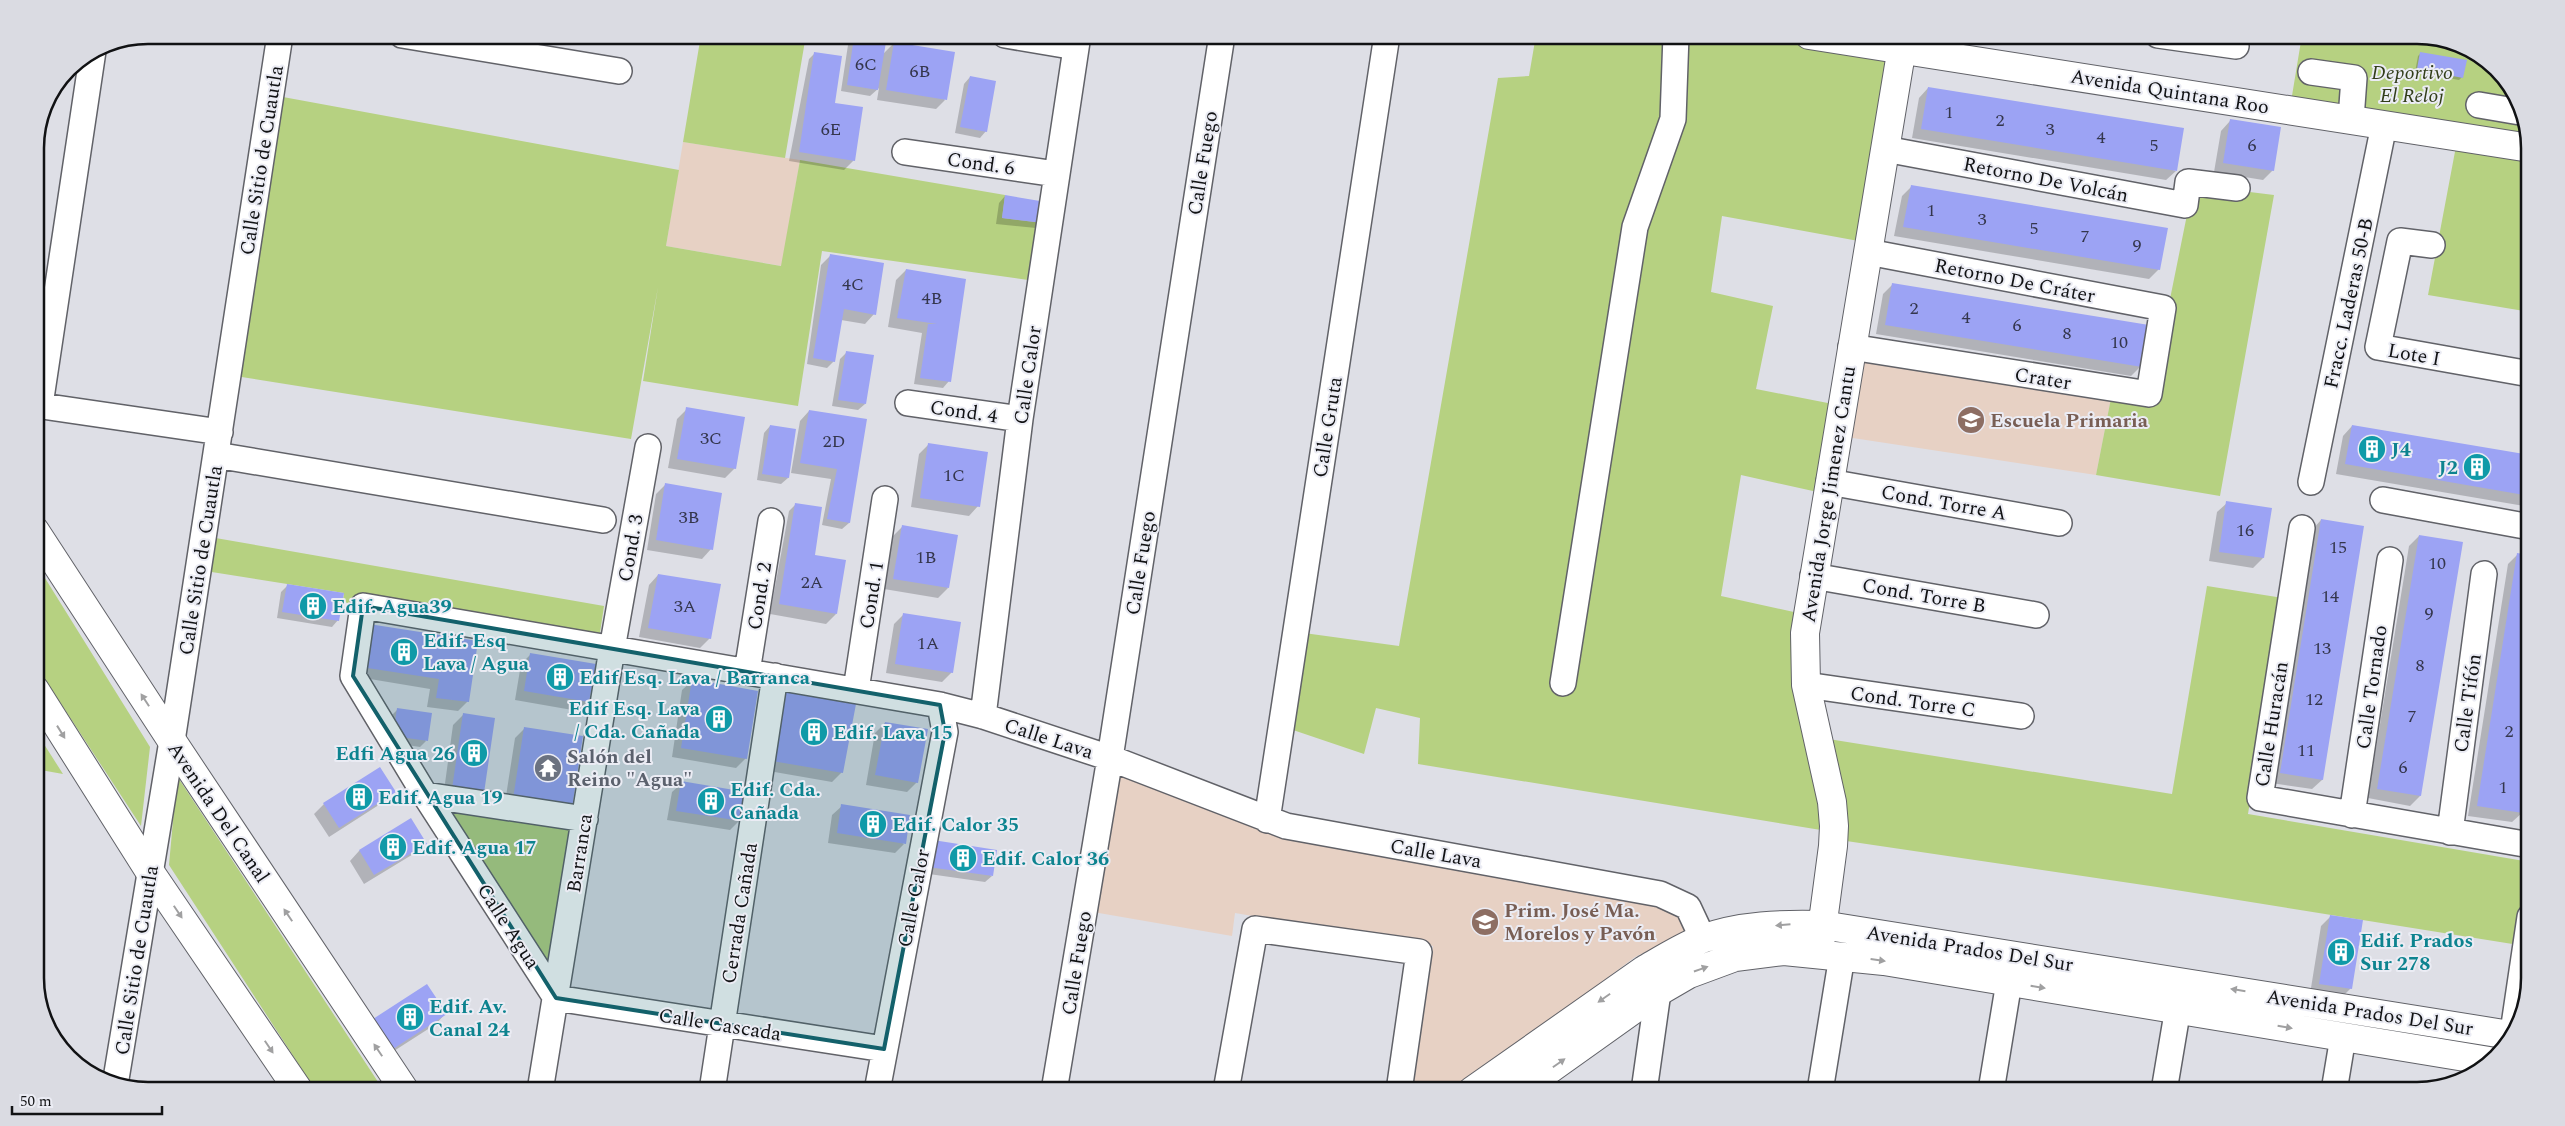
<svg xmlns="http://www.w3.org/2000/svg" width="2565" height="1126" font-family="Spectral,serif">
<rect width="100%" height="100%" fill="#dedfe6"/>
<!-- education -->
<path fill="#e7d1c4" d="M683,142L800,160L782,266L666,246Z
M1847,353L2112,393L2096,475L1833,435Z
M1117,768L1276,829L1670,903L1690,931L1635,957L1457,1091H1408L1433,946L1235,913L1232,936L1093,912Z"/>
<!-- green -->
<path fill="#b6d181" d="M701,35H806L785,158L683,142Z
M1536,35H1867L1914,41L1864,242L1722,216L1711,292L1773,306L1756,389L1838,405L1822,493L1741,475L1721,596L1803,614L1816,737L2172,794L2207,586L2283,598L2248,814L2530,862V915L2525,946L2157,887L1826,838L1827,831L1418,764L1420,718L1376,708L1364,754L1293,730L1304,633L1399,646L1498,78L1529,76Z
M2302,35H2417L2461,44L2511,85L2530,141V312L2428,295L2457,141L2289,114Z
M283,97L679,170L666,246L781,266L800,160L1005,195L1002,218L1043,223L1035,281L822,251L798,406L643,381L658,287L631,439L229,375Z
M2193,185L2274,195L2220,496L2096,475L2112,393L2153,400L2169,304Z
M204,536L604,606L598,646L355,609L343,600L344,593L199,570Z
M35,562L150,747L141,826L35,664Z
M35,730L63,774L35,769Z
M177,776L384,1091H316L169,865Z
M425,795L585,819L556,998Z"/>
<!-- shadow -->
<path fill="#0003" d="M849,35H877L871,41L882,55L894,43L945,100L936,109L877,100L879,88L870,96L841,91L848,45L856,37Z
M815,53L854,160L844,170L789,161L809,59Z
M2421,53L2462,77L2459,80L2415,72L2418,56Z
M970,77L986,131L980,138L955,133L964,84Z
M1928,88L2176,171L2166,180L1912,138L1919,98Z
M2230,121L2273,170L2263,180L2214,172L2221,131Z
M1912,186L2159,269L2149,279L1894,236L1902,196Z
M1005,196L1042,222L1036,228L996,224L999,203Z
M831,255L874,314L865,324L841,320L834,361L827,368L807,364L821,265Z
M906,270L965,280L949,381L943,388L914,384L922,333L888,327L896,280Z
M1893,284L2141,366L2131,376L1876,334L1883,294Z
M847,352L865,404L858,410L832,406L840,359Z
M687,409L735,468L725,478L668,468L677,419Z
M809,411L866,420L849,523L842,529L822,525L831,479L791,473L800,421Z
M770,426L788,478L781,484L757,480L764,433Z
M2352,426L2530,456V507L2336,474L2343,436Z
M928,445L978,506L969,516L911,507L919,454Z
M666,484L711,549L702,559L647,550L656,494Z
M2227,503L2270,509L2263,558L2253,568L2209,561L2217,512Z
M796,504L836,614L826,624L770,614L789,511Z
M2321,520L2322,780L2312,789L2271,783L2312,530Z
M902,527L948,588L938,598L884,589L893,536Z
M2419,536L2420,796L2410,806L2368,798L2409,546Z
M2518,554L2522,813L2512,822L2468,816L2508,564Z
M658,575L710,638L700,648L639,637L649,585Z
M287,586L338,620L332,627L277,618L281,592Z
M904,614L952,672L942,682L886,673L894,624Z
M369,625L468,701L458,711L427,707L430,689L352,676Z
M531,654L588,701L578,711L515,700L521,664Z
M692,681L746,758L736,768L672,757L682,690Z
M775,702L842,772L832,782L763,770Z
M398,709L426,741L420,747L387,742L391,716Z
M463,715L483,793L443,798L453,725Z
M885,723L917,782L907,792L866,785L875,733Z
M525,728L582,737L504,809L515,738Z
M380,768L394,791L385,801L329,837L314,814L324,804Z
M682,783L740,820L730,830L667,820L672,792Z
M842,806L904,844L895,853L828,843L832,815Z
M410,820L425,844L415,853L364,884L350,861L359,851Z
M927,848L992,876L985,882L922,873Z
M2330,917L2351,988L2341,998L2310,994L2321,926Z
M445,1014L436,1024L383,1058L365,1030Z"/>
<!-- building -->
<path fill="#9ca3f4" d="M854,37L886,42L878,90L847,85Z
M894,42L955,52L947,100L886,90Z
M814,52L842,56L835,103L863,107L855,161L799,152Z
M2420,52L2467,60L2463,78L2417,69Z
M970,76L996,81L987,132L960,127Z
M1928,87L2184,128L2177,171L1921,129Z
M2230,119L2281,127L2274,171L2223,163Z
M1911,185L2168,228L2160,270L1903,227Z
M1005,195L1046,202L1043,223L1002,218Z
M830,254L884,263L876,315L844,309L835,362L813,358Z
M906,269L966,279L951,382L920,378L928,324H937L897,318Z
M1892,283L2149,325L2142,367L1885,325Z
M846,351L874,355L866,404L838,400Z
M686,407L745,417L736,469L677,459Z
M809,410L867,419L850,523L827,519L837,469L800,463Z
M770,425L796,429L789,478L762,474Z
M2352,425L2530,455V496L2345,464Z
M928,443L988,452L980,507L920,498Z
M665,483L722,493L713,550L656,540Z
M2226,501L2272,508L2264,558L2219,552Z
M795,503L822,507L815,555L846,560L837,614L779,604Z
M2321,519L2364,526L2323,780L2280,773Z
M902,525L958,535L949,588L893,579Z
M2419,535L2463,542L2421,796L2377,789Z
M2517,553L2530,555V768L2523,813L2477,806Z
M658,574L721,584L711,639L648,628Z
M287,584L344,593L339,621L282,612Z
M903,613L961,622L953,673L895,664Z
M369,624L478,641L469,702L436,698L439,679L361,667Z
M530,653L596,664L589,702L524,691Z
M692,679L758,691L747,759L681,748Z
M784,691L856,704L843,773L772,761Z
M397,708L432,713L428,741L393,736Z
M463,713L495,718L484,793L452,789Z
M885,722L928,729L918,783L875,775Z
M524,727L583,736L572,808L513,799Z
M380,767L396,792L339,828L323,803Z
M681,781L746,792L741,821L676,811Z
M841,804L910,815L906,844L837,833Z
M411,818L427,844L374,875L359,850Z
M933,840L997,850L993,876L928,867Z
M2330,915L2363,920L2352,989L2319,984Z
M427,984L447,1014L393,1049L373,1019Z"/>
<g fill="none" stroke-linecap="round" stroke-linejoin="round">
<defs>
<path id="minor" d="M402,35L619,71
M1005,35L1076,47
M2158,35L2236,46
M2311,72L2354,78L2351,119
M2479,105L2520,112
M1885,149L2185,205L2188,182L2237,188
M905,152L1056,174
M2432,245L2400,241L2378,347L2530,374
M1851,347L2149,394L2163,308L1868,252
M908,403L1020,419
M35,405L220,432
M40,405L93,51
M216,455L603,520
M1829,482L2059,523
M2311,482L2384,125
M2383,500L2530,527
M2302,528L2260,798L2530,845
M1813,576L2036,615
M747,672L771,521
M1563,683L1635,227L1673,119L1676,35
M1806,685L2021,716
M856,690L885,499
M983,716L1020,419L1078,35
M425,795L585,819
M2352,815L2390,560
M1267,820L1387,35
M2450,832L2484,574
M556,998L425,795L353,676L363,606L940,705L983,716L1110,758L1286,826L1660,894L1688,907L1703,939
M556,998L884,1049
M2513,1032L2530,917
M115,1085L172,741L280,35
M540,1091L612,649L648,447
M712,1091L775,676
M877,1091L945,732L940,705
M1054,1091L1110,758L1222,35
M1226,1091L1255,929L1419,952L1399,1091
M1644,1091L1658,992L1650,979
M1820,1091L1842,956
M1991,1091L2009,982
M2164,1091L2181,990
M2334,1091L2343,1037"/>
<path id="major" d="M1809,35L2530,148
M35,531L172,741L405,1091
M35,690L150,872L299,1091
M1820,944L1833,846L1834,826L1832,802L1806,685L1805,633L1904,35
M1472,1091L1644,970C1663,959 1682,947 1702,939C1739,925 1783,924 1822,925L2510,1035
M1519,1091L1658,992L1689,974L1735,957L1784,951L1884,961L2489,1061"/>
</defs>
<!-- minor casing -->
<use href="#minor" stroke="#616268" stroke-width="28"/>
<!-- major casing -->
<use href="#major" stroke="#616268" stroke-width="30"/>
<!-- minor -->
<use href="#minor" stroke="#fff" stroke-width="25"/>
<!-- major -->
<use href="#major" stroke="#fff" stroke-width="28"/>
</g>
<!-- one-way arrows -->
<defs><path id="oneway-solid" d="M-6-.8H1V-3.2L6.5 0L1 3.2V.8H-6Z" transform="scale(1.25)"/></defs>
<g fill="#a0a0a1">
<use href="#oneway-solid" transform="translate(145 700) rotate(-123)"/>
<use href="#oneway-solid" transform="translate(61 732) rotate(58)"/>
<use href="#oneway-solid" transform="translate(178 912) rotate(56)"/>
<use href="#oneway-solid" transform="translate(288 915) rotate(-124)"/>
<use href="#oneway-solid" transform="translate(1783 925) rotate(175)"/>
<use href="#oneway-solid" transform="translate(1878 960) rotate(8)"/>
<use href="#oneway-solid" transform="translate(1701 969) rotate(-19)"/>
<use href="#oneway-solid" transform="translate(2038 987) rotate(9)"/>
<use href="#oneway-solid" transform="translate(2238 990) rotate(-171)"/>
<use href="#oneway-solid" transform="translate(1604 998) rotate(145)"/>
<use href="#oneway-solid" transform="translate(2285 1027) rotate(10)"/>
<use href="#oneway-solid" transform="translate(269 1047) rotate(56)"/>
<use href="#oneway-solid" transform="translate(378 1050) rotate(-124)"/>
<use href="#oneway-solid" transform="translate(1559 1063) rotate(-35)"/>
</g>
<!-- marked area -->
<path fill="#13616b" fill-opacity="0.2" stroke="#13616b" stroke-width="4" stroke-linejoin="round" d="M363,606L940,705L945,732L884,1049L556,998L353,676Z"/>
<!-- icons -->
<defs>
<symbol id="school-disc" viewBox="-11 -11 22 22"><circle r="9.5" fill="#8d6e63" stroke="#ebecf4"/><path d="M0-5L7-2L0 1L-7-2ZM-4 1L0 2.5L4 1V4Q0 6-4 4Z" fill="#fff"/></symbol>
<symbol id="building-disc" viewBox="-11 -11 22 22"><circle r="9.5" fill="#0f9aa8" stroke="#ebecf4"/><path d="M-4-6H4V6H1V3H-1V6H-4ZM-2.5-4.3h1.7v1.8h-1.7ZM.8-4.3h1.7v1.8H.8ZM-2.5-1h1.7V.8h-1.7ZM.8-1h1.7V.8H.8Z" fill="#fff"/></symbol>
<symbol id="temple-disc" viewBox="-11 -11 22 22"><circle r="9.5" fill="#6b7280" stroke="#ebecf4"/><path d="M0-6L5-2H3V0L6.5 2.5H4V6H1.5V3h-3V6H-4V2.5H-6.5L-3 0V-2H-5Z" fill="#fff"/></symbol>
</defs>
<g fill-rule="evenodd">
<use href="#school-disc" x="1955" y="404" width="32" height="32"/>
<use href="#building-disc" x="2356" y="433" width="32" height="32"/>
<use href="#building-disc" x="2461" y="451" width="32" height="32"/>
<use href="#building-disc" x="297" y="590" width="32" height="32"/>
<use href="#building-disc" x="388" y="636" width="32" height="32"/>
<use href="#building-disc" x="544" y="661" width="32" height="32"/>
<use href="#building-disc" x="703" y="703" width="32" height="32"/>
<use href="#building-disc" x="798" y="716" width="32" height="32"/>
<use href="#building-disc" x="458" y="737" width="32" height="32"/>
<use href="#temple-disc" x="532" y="752" width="32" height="32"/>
<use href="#building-disc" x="343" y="781" width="32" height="32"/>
<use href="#building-disc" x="695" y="785" width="32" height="32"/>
<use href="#building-disc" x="857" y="808" width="32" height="32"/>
<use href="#building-disc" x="377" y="831" width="32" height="32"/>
<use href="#building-disc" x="947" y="842" width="32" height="32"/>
<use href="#school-disc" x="1469" y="906" width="32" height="32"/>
<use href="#building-disc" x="2325" y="936" width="32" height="32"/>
<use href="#building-disc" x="394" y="1001" width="32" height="32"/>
</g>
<g text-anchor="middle" stroke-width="4" stroke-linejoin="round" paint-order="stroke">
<!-- number labels -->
<g font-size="18" fill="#34364c">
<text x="866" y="70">6C</text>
<text x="920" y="77">6B</text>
<text x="1949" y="118">1</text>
<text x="2000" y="126">2</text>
<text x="831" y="135">6E</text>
<text x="2050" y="135">3</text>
<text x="2101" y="143">4</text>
<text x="2154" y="151">5</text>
<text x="2252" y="151">6</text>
<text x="1931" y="216">1</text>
<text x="1982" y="225">3</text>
<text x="2034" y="234">5</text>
<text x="2085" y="242">7</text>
<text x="2137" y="251">9</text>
<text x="853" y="290">4C</text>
<text x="932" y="304">4B</text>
<text x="1914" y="314">2</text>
<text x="1966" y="323">4</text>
<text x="2017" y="331">6</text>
<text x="2067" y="339">8</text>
<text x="2119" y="348">10</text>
<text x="711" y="444">3C</text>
<text x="834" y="447">2D</text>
<text x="954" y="481">1C</text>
<text x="689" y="523">3B</text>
<text x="2245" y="536">16</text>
<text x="2338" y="553">15</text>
<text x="926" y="563">1B</text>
<text x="2437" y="569">10</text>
<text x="812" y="588">2A</text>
<text x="2330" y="602">14</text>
<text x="685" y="612">3A</text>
<text x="2429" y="619">9</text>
<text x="928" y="649">1A</text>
<text x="2322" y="654">13</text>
<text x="2420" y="671">8</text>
<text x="2314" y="705">12</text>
<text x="2412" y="722">7</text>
<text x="2509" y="737">2</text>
<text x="2306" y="756">11</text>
<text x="2403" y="773">6</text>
<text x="2503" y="793">1</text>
</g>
<!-- park labels -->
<g font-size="20" font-style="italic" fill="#313d19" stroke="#ebecf4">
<text x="2412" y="79">Deportivo<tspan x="2412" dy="23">El Reloj</tspan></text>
</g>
<!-- street labels -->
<g font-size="20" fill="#111214" stroke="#ebecf4">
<text transform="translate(2170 91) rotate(9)" y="7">Avenida Quintana Roo</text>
<text transform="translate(261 160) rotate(-81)" y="7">Calle Sitio de Cuautla</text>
<text transform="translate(981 163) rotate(8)" y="7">Cond. 6</text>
<text transform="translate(1202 163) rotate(-81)" y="7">Calle Fuego</text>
<text transform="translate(2046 179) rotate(11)" y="7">Retorno De Volcán</text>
<text transform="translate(2015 280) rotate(11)" y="7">Retorno De Cráter</text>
<text transform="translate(2348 303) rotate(-78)" y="7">Fracc. Laderas 50-B</text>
<text transform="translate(2414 354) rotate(10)" y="7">Lote I</text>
<text transform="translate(1027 375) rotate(-82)" y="7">Calle Calor</text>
<text transform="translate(2043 378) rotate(9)" y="7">Crater</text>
<text transform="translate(964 411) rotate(8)" y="7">Cond. 4</text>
<text transform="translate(1327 427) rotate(-81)" y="7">Calle Gruta</text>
<text transform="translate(1828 494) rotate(-81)" y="7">Avenida Jorge Jimenez Cantu</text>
<text transform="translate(1944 502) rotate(10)" y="7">Cond. Torre A</text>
<text transform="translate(630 548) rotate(-80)" y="7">Cond. 3</text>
<text transform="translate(200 560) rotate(-81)" y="7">Calle Sitio de Cuautla</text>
<text transform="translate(1140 563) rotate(-81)" y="7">Calle Fuego</text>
<text transform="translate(871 595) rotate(-81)" y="7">Cond. 1</text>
<text transform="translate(1924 595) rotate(10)" y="7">Cond. Torre B</text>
<text transform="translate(759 596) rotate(-81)" y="7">Cond. 2</text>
<text transform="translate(2371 687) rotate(-82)" y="7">Calle Tornado</text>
<text transform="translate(1913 701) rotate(8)" y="7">Cond. Torre C</text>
<text transform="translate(2467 703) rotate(-82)" y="7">Calle Tifón</text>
<text transform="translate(2271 724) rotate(-81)" y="7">Calle Huracán</text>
<text transform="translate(1049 738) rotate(18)" y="7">Calle Lava</text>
<text transform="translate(219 812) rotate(56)" y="7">Avenida Del Canal</text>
<text transform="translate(579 853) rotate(-81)" y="7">Barranca</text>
<text transform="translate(1436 853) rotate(10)" y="7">Calle Lava</text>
<text transform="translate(913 898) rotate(-79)" y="7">Calle Calor</text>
<text transform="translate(739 913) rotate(-81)" y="7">Cerrada Cañada</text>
<text transform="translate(509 926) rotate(57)" y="7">Calle Agua</text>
<text transform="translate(1970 948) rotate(9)" y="7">Avenida Prados Del Sur</text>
<text transform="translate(136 960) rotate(-81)" y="7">Calle Sitio de Cuautla</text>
<text transform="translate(1076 963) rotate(-81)" y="7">Calle Fuego</text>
<text transform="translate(2370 1012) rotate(9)" y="7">Avenida Prados Del Sur</text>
<text transform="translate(720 1024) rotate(9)" y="7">Calle Cascada</text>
</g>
<!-- education labels -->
<g font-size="20" font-weight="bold" fill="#785e54" stroke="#ebecf4" text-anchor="start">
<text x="1990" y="427">Escuela Primaria</text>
<text x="1504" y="917">Prim. José Ma.<tspan x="1504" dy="23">Morelos y Pavón</tspan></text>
</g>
<!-- culture labels -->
<g font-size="20" font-weight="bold" fill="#0d838f" stroke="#ebecf4" text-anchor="start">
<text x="2391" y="456">J4</text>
<text x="2458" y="474" text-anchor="end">J2</text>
<text x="332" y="613">Edif. Agua39</text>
<text x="423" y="647">Edif. Esq<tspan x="423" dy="23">Lava / Agua</tspan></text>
<text x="579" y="684">Edif Esq. Lava / Barranca</text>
<text x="700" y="715" text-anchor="end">Edif Esq. Lava<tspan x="700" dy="23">/ Cda. Cañada</tspan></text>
<text x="833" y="739">Edif. Lava 15</text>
<text x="455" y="760" text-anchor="end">Edfi Agua 26</text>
<text x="730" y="796">Edif. Cda.<tspan x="730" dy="23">Cañada</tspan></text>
<text x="378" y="804">Edif. Agua 19</text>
<text x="892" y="831">Edif. Calor 35</text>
<text x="412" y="854">Edif. Agua 17</text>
<text x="982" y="865">Edif. Calor 36</text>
<text x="2360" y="947">Edif. Prados<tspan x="2360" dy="23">Sur 278</tspan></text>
<text x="429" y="1013">Edif. Av.<tspan x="429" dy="23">Canal 24</tspan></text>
</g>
<!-- worship labels -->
<g font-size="20" font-weight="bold" fill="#5b616d" stroke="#ebecf4" text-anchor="start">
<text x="567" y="763">Salón del<tspan x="567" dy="23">Reino "Agua"</tspan></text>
</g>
</g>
<!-- crop -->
<path d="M0 0H2565V1126H0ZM148 44H2417A104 104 0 0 1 2521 148V978A104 104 0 0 1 2417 1082H148A104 104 0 0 1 44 978V148A104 104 0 0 1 148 44Z" fill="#dadbe2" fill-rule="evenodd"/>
<path fill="none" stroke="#111214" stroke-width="2.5" d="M148 44H2417A104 104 0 0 1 2521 148V978A104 104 0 0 1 2417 1082H148A104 104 0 0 1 44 978V148A104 104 0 0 1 148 44Z"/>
<!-- scale -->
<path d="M12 1106v8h150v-8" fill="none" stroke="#111214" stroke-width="2.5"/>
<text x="20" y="1106" font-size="15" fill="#111214" stroke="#ebecf4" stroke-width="4" paint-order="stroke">50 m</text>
</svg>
